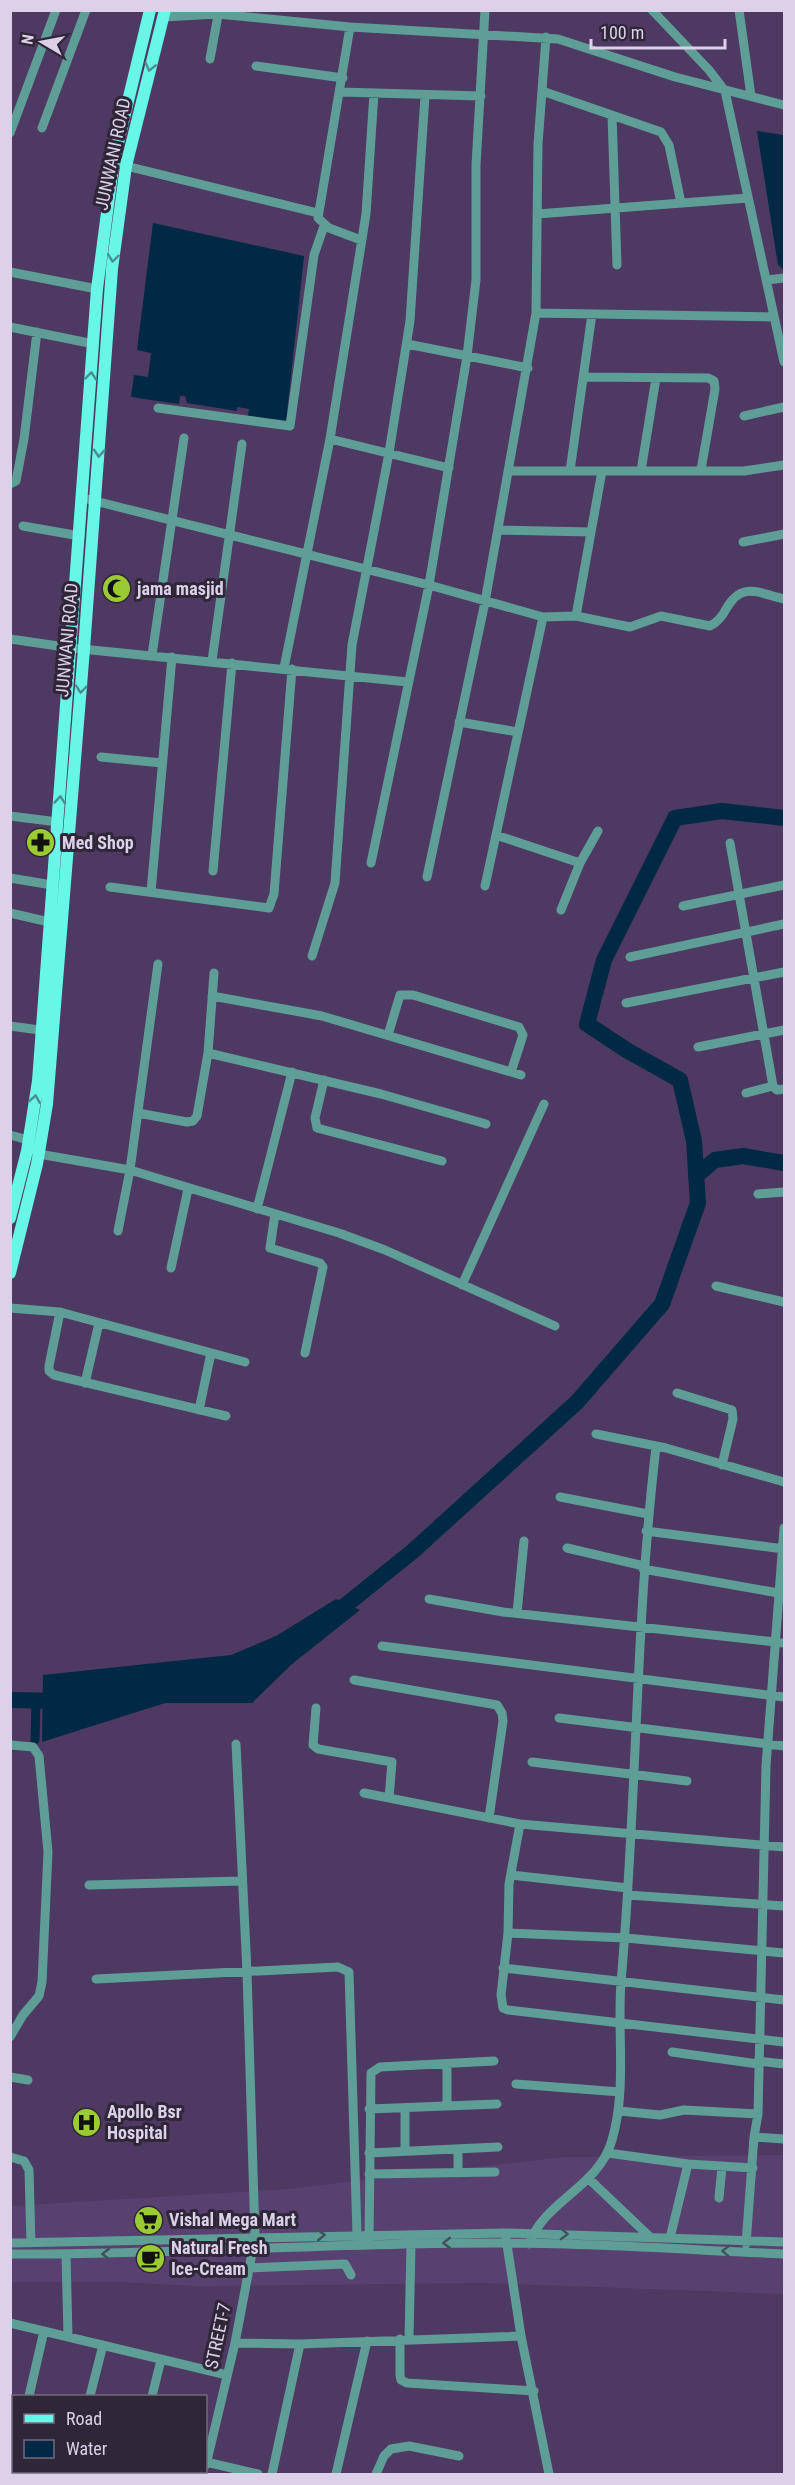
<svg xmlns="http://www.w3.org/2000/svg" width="795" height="2485" font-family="'Roboto Condensed',sans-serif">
<rect width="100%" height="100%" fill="#4d3962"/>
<!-- built -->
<path fill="#584170" d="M784,2155V2294L486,2283L197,2286L116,2282H11V2206L287,2189L564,2157Z"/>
<!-- water -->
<path fill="#002946" d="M757,131L784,135V270L778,265Z
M153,223L304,256L286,422L248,416L249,409L237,407V411L187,403L185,396H180L179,404L131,397L134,375L148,377L151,353L137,350Z
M336,1599L360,1610L292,1664L252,1703H165L42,1742L43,1675L231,1655L276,1636Z"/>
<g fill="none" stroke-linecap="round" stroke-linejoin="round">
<!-- canal -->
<path stroke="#002946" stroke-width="9" d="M35,1740L36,1701"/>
<!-- river -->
<path stroke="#002946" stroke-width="16" d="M696,1176L715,1160L743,1156L784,1163
M331,1617L413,1551L577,1402L662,1304L698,1203L694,1141L680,1080L628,1051L587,1024L604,960L675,818L722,811L784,818
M10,1700L66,1701"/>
<!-- minor -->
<path stroke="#5f9e96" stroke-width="9" d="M652,10L709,70L725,91L784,362
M739,10L751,96
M163,17L218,14L350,27L558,39L675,77L784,105
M350,27L318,218L329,228L361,240
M210,59L219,10
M256,66L343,78
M542,91L661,132L669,145L681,203
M340,92L481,96
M612,115L617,265
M42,128L86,10
M10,133L56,10
M114,159L126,166L318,213
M537,214L748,198
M10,272L97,289
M767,280L784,278
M536,313L774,317
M10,327L94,344
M407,344L528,368
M585,377L708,378L714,381L715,389L701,470
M158,408L290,426L314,255L324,226
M744,416L784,407
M330,439L449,468
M510,471H744L784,465
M570,471L592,314
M641,471L656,378
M10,484L16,481L24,439L37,332
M83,498L429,585L543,617L576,616L630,627L661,616L710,626C718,622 722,617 726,609C742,581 758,593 784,599
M23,526L80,536
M498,530L591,532
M743,542L784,534
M576,616L602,471
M10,639L72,648L408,682
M152,655L184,438
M212,661L242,444
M284,668L330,439L366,214L374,93
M459,722L518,732
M101,757L162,763
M10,816L58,822
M496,835L580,863
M730,843L773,1086L746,1093
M371,863L429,585L467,356L476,280V165L485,10
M213,871L232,663
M427,877L485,602L536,313L538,144L546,37
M10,878L52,885
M485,886L543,617
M110,887L269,908L274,894L292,669
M151,892L172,657
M683,906L784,885
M561,910L580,863L598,831
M10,913L49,922
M312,956L335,883L352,645L389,453L410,321L425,96
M630,957L784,924
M212,996L322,1016L521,1075
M626,1003L784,972
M10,1026L47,1031
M388,1035L400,995H413L519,1027L523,1035L511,1072
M698,1047L784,1030
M208,1053L381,1094L486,1124
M324,1080L315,1118L317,1128L442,1161
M773,1086L777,1090L784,1089
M138,1113L187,1122L193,1121L197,1116L208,1053L214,973
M10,1135L28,1140L39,1154L130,1170L339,1233L385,1250L555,1326
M758,1194L784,1192
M257,1209L292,1072
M275,1214L270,1248L320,1263L323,1267L305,1353
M118,1231L130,1170L158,964
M171,1268L188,1189
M462,1285L544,1104
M716,1286L784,1302
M10,1308L60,1312L245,1362
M60,1312L49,1366V1371L54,1375L226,1416
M85,1383L99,1323
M677,1393L732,1410L733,1419L722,1465
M199,1410L211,1353
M596,1434L666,1448L784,1482
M560,1497L648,1514
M646,1531L784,1549
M567,1548L644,1566
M643,1569L784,1594
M429,1599L503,1612L784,1643
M517,1613L524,1541
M382,1646L784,1697
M354,1680L497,1705L502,1713L503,1721L489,1818
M316,1708L313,1745L318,1749L392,1762L389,1798
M559,1718L784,1746
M236,1744L247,1972L255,2237
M10,1745L33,1747L39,1756L48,1852L42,1982L39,1996L23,2015L10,2037
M532,1762L687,1781
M364,1793L520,1824L784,1847
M520,1824L509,1884L508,1933L501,1995L503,2008L508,2010L784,2042
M511,1875L628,1888
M89,1885L241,1881
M628,1895L784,1906
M508,1933L626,1938L784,1953
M503,1968L784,2000
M96,1979L338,1967L349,1972L357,2234
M672,2052L758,2064
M758,2061L784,2064
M10,2077L28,2080
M516,2084L620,2092
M447,2106V2065
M369,2109L497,2104
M619,2111L660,2115L684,2110L758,2114
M754,2137L784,2139
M458,2149V2173
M405,2151V2108
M369,2153L498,2147
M608,2153L688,2164L753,2168
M10,2157L24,2161L29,2170L31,2243
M369,2174L495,2172
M589,2179L650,2237
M719,2198L722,2167
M506,2238L521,2336L549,2474
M670,2238L688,2164
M369,2239L371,2073L380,2067L494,2061
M10,2243L505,2233L784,2242
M529,2244C545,2200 599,2187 612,2140C627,2089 617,2034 621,1982C637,1803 635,1625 656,1447
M746,2244L754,2137L758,2114L766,1766L784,1528
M10,2254C175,2255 339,2242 504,2243C597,2243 691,2250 784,2254
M66,2254L68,2336
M249,2268L345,2264L351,2275
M10,2323L227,2375
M409,2338L411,2244
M400,2339V2375L401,2380L407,2383L534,2391
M235,2343L300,2344L521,2336
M29,2396L44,2331
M90,2396L103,2345
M152,2396L161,2360
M206,2462L258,2474
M206,2465L235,2343L253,2248
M27,2472L39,2474
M10,2474L14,2462
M70,2474L71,2472
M135,2474V2472
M272,2474L300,2344
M336,2474L367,2341
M376,2474L384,2456L391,2449L409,2446L459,2456"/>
<!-- major -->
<path stroke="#68f6e7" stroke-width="12" d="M10,1218L27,1151L38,1081L97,289L114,159L150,10
M10,1273L37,1164L47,1104L84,649L112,269L126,166L165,10"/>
</g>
<!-- one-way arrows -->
<defs><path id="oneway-chevron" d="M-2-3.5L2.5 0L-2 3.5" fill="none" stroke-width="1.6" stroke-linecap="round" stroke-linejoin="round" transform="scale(1.5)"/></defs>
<g stroke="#4c8e90">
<use href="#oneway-chevron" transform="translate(150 67) rotate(104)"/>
<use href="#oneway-chevron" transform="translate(113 258) rotate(97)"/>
<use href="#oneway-chevron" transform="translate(91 376) rotate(-85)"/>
<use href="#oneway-chevron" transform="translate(99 453) rotate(94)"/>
<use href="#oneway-chevron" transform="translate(81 689) rotate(95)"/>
<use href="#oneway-chevron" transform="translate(60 800) rotate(-86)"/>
<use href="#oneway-chevron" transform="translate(35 1099) rotate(-81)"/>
</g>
<g stroke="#405059">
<use href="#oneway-chevron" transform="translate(564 2234) rotate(2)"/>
<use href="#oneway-chevron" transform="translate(321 2235) rotate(-1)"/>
<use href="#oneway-chevron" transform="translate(447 2243) rotate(179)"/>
<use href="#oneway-chevron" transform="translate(726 2251) rotate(-178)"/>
<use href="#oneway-chevron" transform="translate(106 2254) rotate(179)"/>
</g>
<!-- icons -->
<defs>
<symbol id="mosque-disc" viewBox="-11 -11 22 22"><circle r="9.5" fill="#9bcb33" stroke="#2f2638"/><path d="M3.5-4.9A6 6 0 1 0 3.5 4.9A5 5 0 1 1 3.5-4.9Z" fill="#111"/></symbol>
<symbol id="pharmacy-disc" viewBox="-11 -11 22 22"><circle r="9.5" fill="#9bcb33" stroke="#2f2638"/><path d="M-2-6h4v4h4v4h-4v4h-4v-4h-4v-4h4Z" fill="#111"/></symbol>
<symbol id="hospital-disc" viewBox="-11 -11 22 22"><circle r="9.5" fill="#9bcb33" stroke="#2f2638"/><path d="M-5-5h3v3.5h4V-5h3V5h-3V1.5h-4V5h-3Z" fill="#111"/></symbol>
<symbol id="supermarket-disc" viewBox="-11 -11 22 22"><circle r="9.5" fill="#9bcb33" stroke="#2f2638"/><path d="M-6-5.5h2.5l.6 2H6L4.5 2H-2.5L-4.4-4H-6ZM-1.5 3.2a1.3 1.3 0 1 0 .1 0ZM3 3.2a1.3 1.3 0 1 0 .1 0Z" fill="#111"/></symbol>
<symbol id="cafe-disc" viewBox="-11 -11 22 22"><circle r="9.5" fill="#9bcb33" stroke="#2f2638"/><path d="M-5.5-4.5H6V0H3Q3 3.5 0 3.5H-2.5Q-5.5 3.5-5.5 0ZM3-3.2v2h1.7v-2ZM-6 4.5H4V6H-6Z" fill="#111"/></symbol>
</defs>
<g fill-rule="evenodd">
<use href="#mosque-disc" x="100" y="572" width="33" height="33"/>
<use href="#pharmacy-disc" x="24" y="826" width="33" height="33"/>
<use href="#hospital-disc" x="70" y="2106" width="33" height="33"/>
<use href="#supermarket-disc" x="132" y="2204" width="33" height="33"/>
<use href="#cafe-disc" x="134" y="2242" width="33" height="33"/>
</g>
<g text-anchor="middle" stroke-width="6" stroke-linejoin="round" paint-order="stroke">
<!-- street labels -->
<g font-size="18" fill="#dcd1e9" stroke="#2f2638">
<text transform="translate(113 154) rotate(-78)" y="6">JUNWANI ROAD</text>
<text transform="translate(67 640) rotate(-85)" y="6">JUNWANI ROAD</text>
<text transform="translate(218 2336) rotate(-78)" y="6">STREET-7</text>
</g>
<!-- poi labels -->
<g font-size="18" font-weight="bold" fill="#dcd1e9" stroke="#2f2638" text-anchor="start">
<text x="137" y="595">jama masjid</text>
<text x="62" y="849">Med Shop</text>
<text x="107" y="2118">Apollo Bsr<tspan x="107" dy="21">Hospital</tspan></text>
<text x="169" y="2226">Vishal Mega Mart</text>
<text x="171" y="2254">Natural Fresh<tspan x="171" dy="21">Ice-Cream</tspan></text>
</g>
</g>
<!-- border -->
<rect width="795" height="2485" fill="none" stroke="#dcd1e9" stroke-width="24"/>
<!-- legend -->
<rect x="12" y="2395" width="195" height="78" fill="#2f2638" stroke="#746a7f" stroke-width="1.5"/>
<rect x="24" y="2414" width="30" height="9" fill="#68f6e7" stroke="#746a7f" stroke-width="1.5"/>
<text x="66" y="2425" font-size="18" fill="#dcd1e9">Road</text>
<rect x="24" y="2440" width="30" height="18" fill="#002946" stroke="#746a7f" stroke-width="1.5"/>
<text x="66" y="2455" font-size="18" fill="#dcd1e9">Water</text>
<!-- north arrow -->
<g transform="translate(42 42) rotate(280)" stroke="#2f2638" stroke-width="4.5" paint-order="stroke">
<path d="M0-4.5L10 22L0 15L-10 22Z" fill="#dcd1e9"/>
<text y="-9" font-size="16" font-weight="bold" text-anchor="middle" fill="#dcd1e9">N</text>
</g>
<!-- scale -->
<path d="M591 39v9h134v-9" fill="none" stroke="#dcd1e9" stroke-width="3"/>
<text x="600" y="39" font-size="18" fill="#dcd1e9" stroke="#2f2638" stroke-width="4.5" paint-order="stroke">100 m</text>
</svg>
